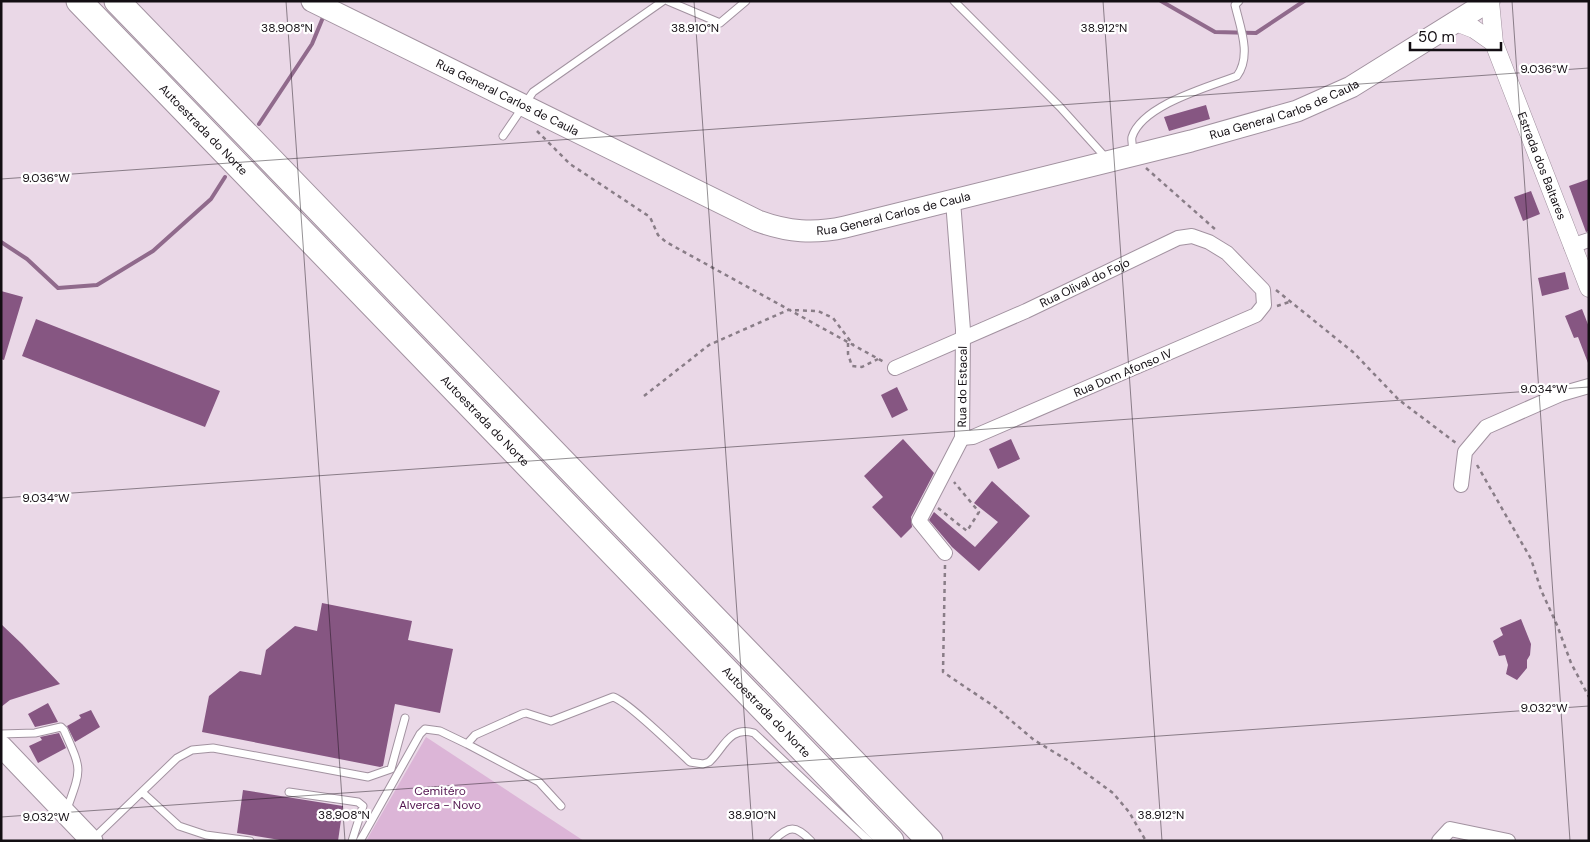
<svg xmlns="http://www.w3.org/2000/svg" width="1590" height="842" font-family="'DM Sans',sans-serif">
<rect width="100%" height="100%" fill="#ead8e7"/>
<!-- green -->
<path fill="#dcb5d7" d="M426,737L584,841H366Z"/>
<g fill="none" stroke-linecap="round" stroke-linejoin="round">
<!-- stream -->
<path stroke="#906a8c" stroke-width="4" d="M1161,1L1215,32L1256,33L1304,1
M259,124L312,44L324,15
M1,242L27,259L58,288L97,285L153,251L211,199L225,177"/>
</g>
<!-- building -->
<path fill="#865682" d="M1206,105L1210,119L1169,131L1164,117Z
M1589,179V231L1586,232L1569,186Z
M1531,191L1540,214L1523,221L1514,197Z
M1565,272L1569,289L1542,296L1538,278Z
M1,291L23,297L4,360L1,359Z
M1582,309L1589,327L1588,363L1578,337L1574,338L1565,316Z
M36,319L220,391L205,427L22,356Z
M897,387L908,410L892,418L881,395Z
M903,439L934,473L911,517L912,527L901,538L872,507L883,497L864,476Z
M1011,439L1020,459L998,469L989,449Z
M992,481L1030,516L979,571L952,547L929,520L934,512L975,547L998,522L974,503Z
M322,603L412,621L408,640L453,649L440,713L395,704L383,766L380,767L202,732L209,696L240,671L261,675L266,650L295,626L317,631Z
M1521,619L1531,644L1530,655L1527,660V668L1517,680L1506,674L1508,665L1505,655L1499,656L1493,641L1503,635L1500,628Z
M1,624L22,644L60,684L10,700L1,707Z
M48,703L58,722L35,727L28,714Z
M91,710L100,727L75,742L67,726L81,718L79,715Z
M59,733L66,748L38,763L29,746L42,740L40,737Z
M243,790L343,806L338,841H286L237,833Z"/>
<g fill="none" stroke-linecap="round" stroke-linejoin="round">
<defs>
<path id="service" d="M668,1L720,23L746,1
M954,1L1060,107L1107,159
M503,136L533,92L663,1
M1134,152C1133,148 1131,142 1132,137C1142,105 1208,87 1237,76C1252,55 1240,27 1235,5L1239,1
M1,734L35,733L61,727L64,730C82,771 82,767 67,809
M467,744L539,782L561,806
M142,792L179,826L206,835L250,841
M289,792L358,802L363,806L352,841
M94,838L177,758L192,750L213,748L368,777L391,769L405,718
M360,841L420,734L425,729L440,731L467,744L475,735L522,714L526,713L551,721L613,697C626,700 676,749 690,762L703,764L709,762C723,750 729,725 754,733L869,841
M773,841C789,825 796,825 811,841"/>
<g id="minor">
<path d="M1571,246L1589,240"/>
<path id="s1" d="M895,368L1026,311L1178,238L1192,236L1209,242L1227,253L1263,290L1264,305L1256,315L973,437L962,438"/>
<path d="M1461,485L1465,452L1486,427L1561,394L1589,386"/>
<path id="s2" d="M945,553L919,521L962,438L963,330L953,201"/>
<path d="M1439,841L1450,829L1508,841"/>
</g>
<g id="tertiary">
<path id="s3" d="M1490,1L1494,43L1589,288"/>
<path d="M1456,22L1474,29L1494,43"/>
</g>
<g id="primary">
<path id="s4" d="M312,1L758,221C788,232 814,234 845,227L1191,141L1297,111L1351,87L1489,1"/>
<path d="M1,746L92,841"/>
</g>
<g id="motorway">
<path id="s5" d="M79,1L891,841"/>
<path d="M117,1L930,841"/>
</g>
</defs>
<!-- service casing -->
<use href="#service" stroke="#a292a0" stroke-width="9"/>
<!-- minor casing -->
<use href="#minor" stroke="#a292a0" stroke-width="16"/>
<!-- tertiary casing -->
<use href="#tertiary" stroke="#a292a0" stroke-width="19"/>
<!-- primary casing -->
<use href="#primary" stroke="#a292a0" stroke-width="23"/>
<!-- motorway casing -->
<use href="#motorway" stroke="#a292a0" stroke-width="27"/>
<!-- path -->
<path stroke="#897d87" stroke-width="2.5" stroke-dasharray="4 4" stroke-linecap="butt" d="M537,131L570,164L650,217L658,235L666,242L884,362
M1146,168L1216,230
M1276,290L1353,352L1399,400L1456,443
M1277,306L1292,301
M848,343V354L852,366L862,367L878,359
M644,396L709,345L788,310L818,311L833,318L854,346
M1477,465L1531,559L1541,590L1557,625L1571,663L1589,697
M938,508L967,531L979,512L954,482
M945,565L943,672L995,707L1034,740L1072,763L1113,793L1129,812L1146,841"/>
<!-- service -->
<use href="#service" stroke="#fff" stroke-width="7"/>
<!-- minor -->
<use href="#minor" stroke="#fff" stroke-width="14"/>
<!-- tertiary -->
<use href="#tertiary" stroke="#fff" stroke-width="18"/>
<!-- primary -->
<use href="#primary" stroke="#fff" stroke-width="21"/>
<!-- motorway -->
<use href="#motorway" stroke="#fff" stroke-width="25"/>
</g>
<!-- ticks -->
<path fill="none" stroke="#130e13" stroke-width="1" stroke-opacity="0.45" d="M286,1L345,841M694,1L753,841M1103,1L1162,841M1512,1L1570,841M1,179L1589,68M1,498L1589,387M1,817L1589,706"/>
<g text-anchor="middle" stroke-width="4.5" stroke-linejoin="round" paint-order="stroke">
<!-- street labels -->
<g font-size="12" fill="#130e13" stroke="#fff">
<text dy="4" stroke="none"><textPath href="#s4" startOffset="218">Rua General Carlos de Caula</textPath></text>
<text dy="4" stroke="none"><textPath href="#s4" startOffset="1041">Rua General Carlos de Caula</textPath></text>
<text dy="4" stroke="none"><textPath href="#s5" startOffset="179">Autoestrada do Norte</textPath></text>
<text dy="4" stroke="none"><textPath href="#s3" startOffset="174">Estrada dos Baltares</textPath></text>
<text dy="4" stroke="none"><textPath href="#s4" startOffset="636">Rua General Carlos de Caula</textPath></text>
<text dy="4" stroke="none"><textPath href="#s1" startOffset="208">Rua Olival do Fojo</textPath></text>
<text transform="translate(1123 373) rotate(-23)" y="4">Rua Dom Afonso IV</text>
<text dy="4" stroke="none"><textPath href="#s2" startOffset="186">Rua do Estacal</textPath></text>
<text dy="4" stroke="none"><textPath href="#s5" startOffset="584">Autoestrada do Norte</textPath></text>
<text dy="4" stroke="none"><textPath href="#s5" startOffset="989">Autoestrada do Norte</textPath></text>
</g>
<!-- park labels -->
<g font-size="12" fill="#52144f" stroke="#fff">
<text x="440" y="795">Cemitéro<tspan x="440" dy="14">Alverca - Novo</tspan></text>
</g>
</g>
<g font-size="12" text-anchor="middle" fill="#130e13" stroke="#fff" stroke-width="4.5" stroke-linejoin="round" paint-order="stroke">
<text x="287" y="32">38.908°N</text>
<text x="695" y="32">38.910°N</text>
<text x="1104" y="32">38.912°N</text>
<text x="1544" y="73">9.036°W</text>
<text x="46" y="182">9.036°W</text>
<text x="1544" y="393">9.034°W</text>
<text x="46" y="502">9.034°W</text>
<text x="1544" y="712">9.032°W</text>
<text x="344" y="819">38.908°N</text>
<text x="752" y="819">38.910°N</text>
<text x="1161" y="819">38.912°N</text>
<text x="46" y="821">9.032°W</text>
</g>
<!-- border -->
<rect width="1590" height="842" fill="none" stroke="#130e13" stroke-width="5"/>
<!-- scale -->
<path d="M1410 42v8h91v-8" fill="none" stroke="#130e13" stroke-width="2.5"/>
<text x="1418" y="42" font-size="15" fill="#130e13" stroke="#ffffff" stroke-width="4" paint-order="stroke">50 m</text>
</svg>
